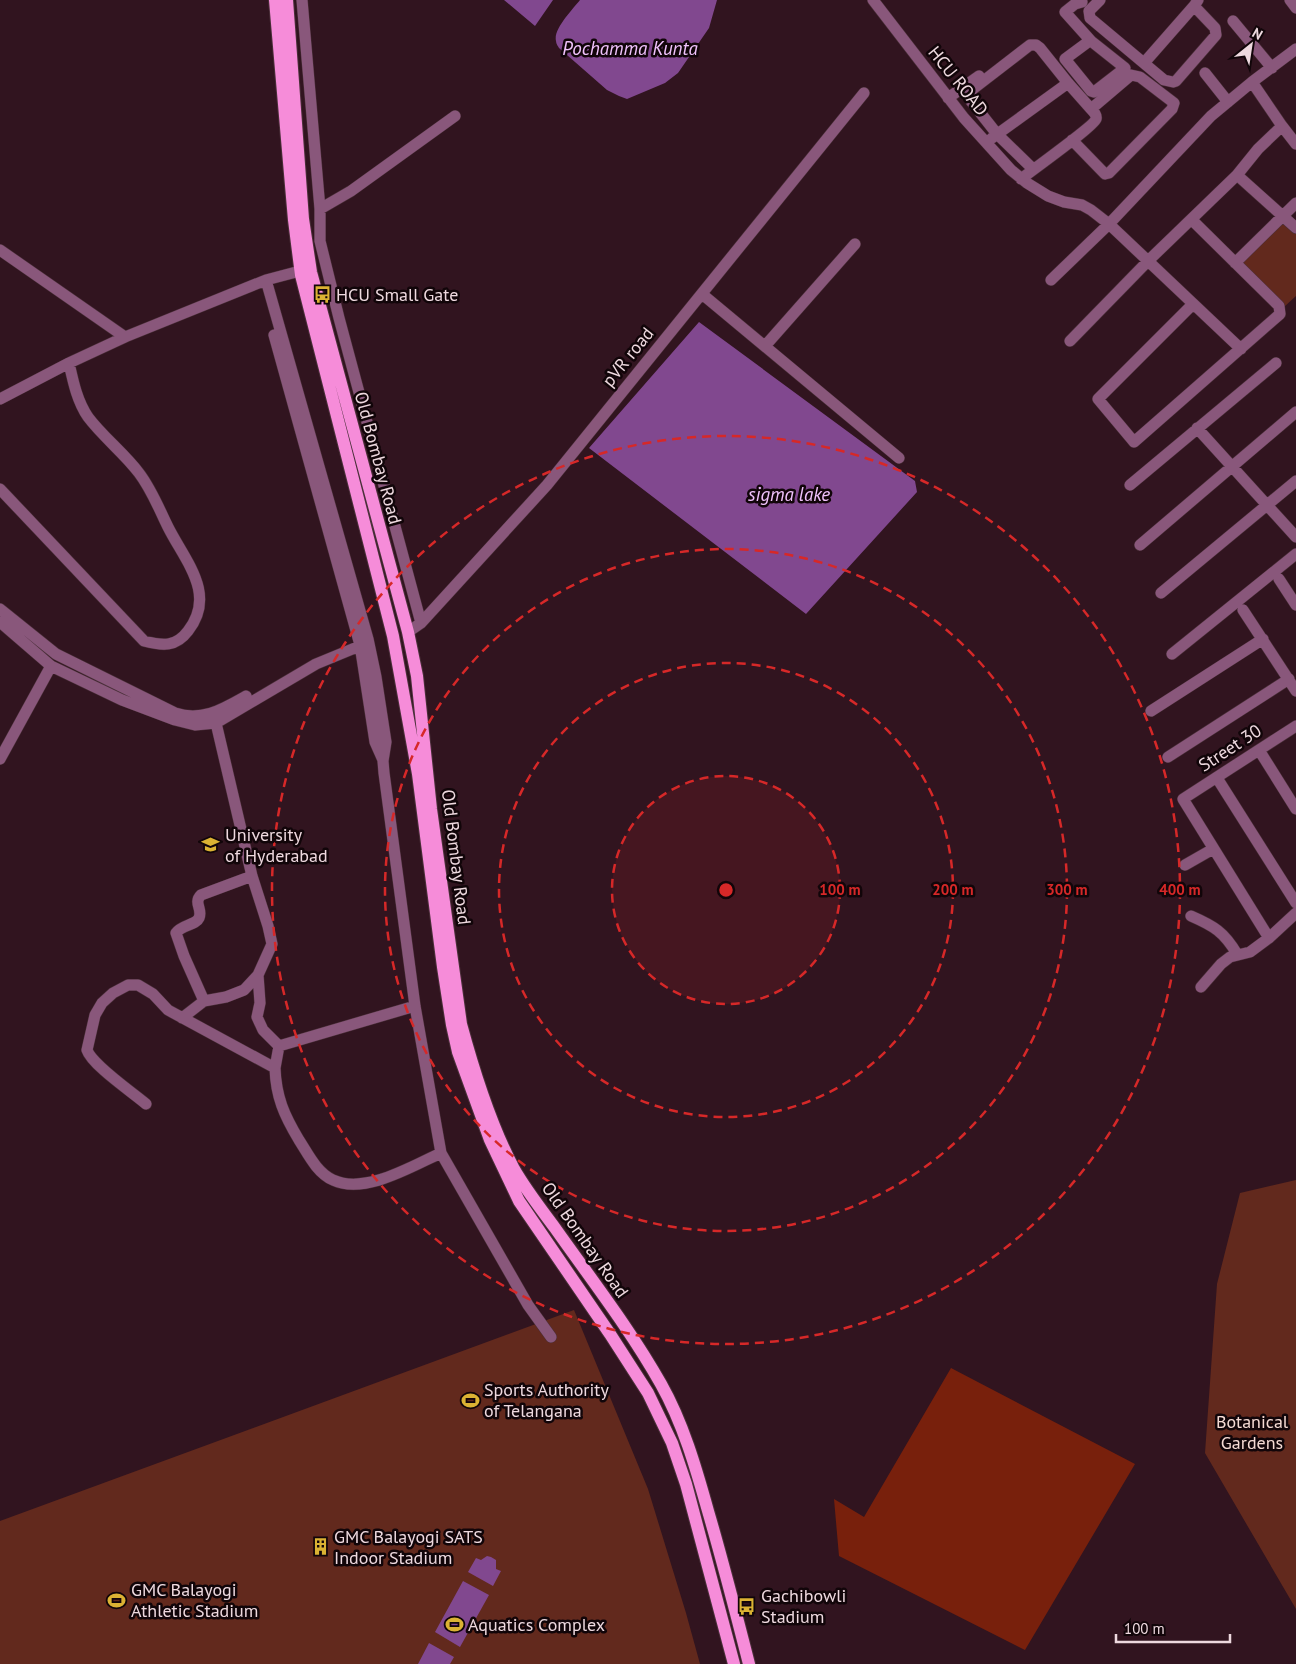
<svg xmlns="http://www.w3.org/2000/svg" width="1296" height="1664" font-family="'PT Sans',sans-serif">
<rect width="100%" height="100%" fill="#31141f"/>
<!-- green -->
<path fill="#62291d" d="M1284,221L1296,232V296L1284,307L1240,263Z
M1296,1180V1609L1205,1453L1217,1284L1240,1193Z
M574,1310L648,1489L686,1613L700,1664H0V1521Z"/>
<!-- forest -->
<path fill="#78200c" d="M951,1368L1135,1464L1025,1650L839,1556L834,1499L864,1517Z"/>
<!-- water -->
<path fill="#81488f" d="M504,0H553L535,26Z
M580,0H717L709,28L678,73L665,83L627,99L619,96L607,90L559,48C558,46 556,44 556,41C553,29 573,9 580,0Z
M699,322L915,481L917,492L806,614L589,448Z
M487,1556L491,1557L496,1560V1569L501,1571L493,1586L468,1572L476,1558L481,1560Z
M463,1581L489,1595L460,1647L435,1632Z
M429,1643L454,1657L450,1664H418Z"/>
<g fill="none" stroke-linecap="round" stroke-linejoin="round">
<defs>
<path id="minor" d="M302,0L320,209V241L339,318L421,623
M873,0L964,118L1011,170L1027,183L1048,196L1064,202L1082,205L1091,210L1109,224L1241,349
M1100,0L1089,11L1090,18L1164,80L1173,82L1176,81L1216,35L1215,28L1194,6L1198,0
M1290,0L1296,8
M1082,2L1075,4L1065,12L1091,41
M1233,21L1272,68
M1091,41L1125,68L1094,92L1091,91L1065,59L1088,42Z
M1144,63L1194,6
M1205,73L1228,102
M948,98L979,76
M1282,126L1296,144
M992,138L1068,83
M1033,169L997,134L971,101V92L973,89L1030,45H1036L1040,48L1068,83L1091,109
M1237,175L1296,228
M1021,179C1031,171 1094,126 1096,119C1097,115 1094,112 1091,109L1131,75L1140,77L1174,103L1172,109L1109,173L1105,174L1072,140
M320,209L351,191L455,116
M1192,220L1279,306L1280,314L1134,442L1098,399L1193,304
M0,250L125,337
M1235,263L1296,203
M266,280L368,639L376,677L386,742L383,761L384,773L415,1006L441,1153L528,1305L551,1337
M1051,280L1109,224L1211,116L1252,82
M702,294L899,458
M274,335L360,645L375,742L383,760
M1070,341L1148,261L1237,175L1258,149L1282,126L1252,82L1296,49
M765,346L855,244
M0,399L69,363L125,337L266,280L300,271
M1197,428L1296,537
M1130,485L1276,363
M0,489L144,641C163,646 176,647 188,631C217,594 185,561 168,527C159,509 152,490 139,473C124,453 103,437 88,417C77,401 73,381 69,363
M1140,545L1296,412
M1279,579L1296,605
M1161,593L1296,481
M0,609L56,654L175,713C202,722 223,709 246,696
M1243,610L1296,691
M0,622L51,666L122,700L175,720L195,725L216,723L316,664L367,643
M408,632L421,623L547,485L864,93
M1172,654L1296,554
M1151,711L1263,639
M1259,750L1296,809
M1168,757L1289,679
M0,759L51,666
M1217,778L1296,903
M1185,865L1213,849
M1191,916C1214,926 1224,932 1237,954
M1269,938L1183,799L1296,726
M258,975L260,1003L257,1017L263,1030L279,1046L275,1068
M1201,987L1221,964L1230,957L1250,952L1269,938L1296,913
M204,1001L184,956L176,933C181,925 196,925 199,918C203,909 193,903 201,895L252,876
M182,1018L204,1001L226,997L244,990L258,975L272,944L268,926L252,876L216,723
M279,1046L415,1006
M146,1104C132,1092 92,1065 87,1050L95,1015L102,1003L113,993L128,985H138L153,994L168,1010L275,1068C276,1097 284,1115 299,1140C308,1154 317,1173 333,1180C365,1195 412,1166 441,1153"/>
<path id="major" d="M275,0L294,220L301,275L393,636L418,774L443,967L452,1025L458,1052L490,1140L519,1201L610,1334L648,1393L672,1443L686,1484L734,1664
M287,0L303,219L311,272L408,632L417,676L431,809L461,1024C474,1072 491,1126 514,1169C526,1190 541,1209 555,1228C591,1279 630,1329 661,1384C683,1423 696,1468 708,1511C723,1562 736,1613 749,1664"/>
</defs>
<!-- minor casing -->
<use href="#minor" stroke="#4b303a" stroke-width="12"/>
<!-- major casing -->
<use href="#major" stroke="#4b303a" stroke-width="14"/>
<!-- minor -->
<use href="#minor" stroke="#89577b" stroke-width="11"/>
<!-- major -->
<use href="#major" stroke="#f68cd9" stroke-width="12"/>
</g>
<!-- distance rings -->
<circle cx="726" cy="890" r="114" fill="#d62828" fill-opacity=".12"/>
<g fill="none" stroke="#d62828" stroke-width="2.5" stroke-dasharray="9 6">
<circle cx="726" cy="890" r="114"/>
<circle cx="726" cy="890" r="227"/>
<circle cx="726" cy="890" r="341"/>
<circle cx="726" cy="890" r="454"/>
</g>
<!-- icons -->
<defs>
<symbol id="bus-bare" viewBox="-9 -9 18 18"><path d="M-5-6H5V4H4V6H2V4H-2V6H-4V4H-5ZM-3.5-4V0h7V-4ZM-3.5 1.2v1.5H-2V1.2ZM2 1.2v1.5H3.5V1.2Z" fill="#dbb233" stroke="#110509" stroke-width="2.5" paint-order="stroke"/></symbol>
<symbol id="university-bare" viewBox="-9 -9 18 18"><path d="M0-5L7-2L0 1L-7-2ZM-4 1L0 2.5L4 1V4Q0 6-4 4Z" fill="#dbb233" stroke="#110509" stroke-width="2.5" paint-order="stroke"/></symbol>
<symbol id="stadium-bare" viewBox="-9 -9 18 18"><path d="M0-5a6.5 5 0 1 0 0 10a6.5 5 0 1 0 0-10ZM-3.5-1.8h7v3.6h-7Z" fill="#dbb233" stroke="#110509" stroke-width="2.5" paint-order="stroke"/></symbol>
<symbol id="building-bare" viewBox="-9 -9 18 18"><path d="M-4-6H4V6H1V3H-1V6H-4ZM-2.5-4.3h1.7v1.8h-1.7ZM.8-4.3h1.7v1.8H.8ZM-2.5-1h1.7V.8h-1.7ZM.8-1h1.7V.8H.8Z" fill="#dbb233" stroke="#110509" stroke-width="2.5" paint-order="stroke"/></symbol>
</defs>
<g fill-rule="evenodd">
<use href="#bus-bare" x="310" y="282" width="25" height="25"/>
<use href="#university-bare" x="198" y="832" width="25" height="25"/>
<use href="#stadium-bare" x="458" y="1388" width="25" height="25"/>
<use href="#building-bare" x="308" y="1534" width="25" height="25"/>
<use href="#stadium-bare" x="104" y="1588" width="25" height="25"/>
<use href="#bus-bare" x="734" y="1594" width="25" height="25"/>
<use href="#stadium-bare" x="442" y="1612" width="25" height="25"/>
</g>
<g text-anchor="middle" stroke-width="5" stroke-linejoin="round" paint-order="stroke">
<!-- street labels -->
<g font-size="18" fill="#eed9df" stroke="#110509">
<text transform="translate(958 81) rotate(51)" y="6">HCU ROAD</text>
<text transform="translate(628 357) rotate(-51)" y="6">pVR road</text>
<text transform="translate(378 458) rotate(75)" y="6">Old Bombay Road</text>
<text transform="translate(1230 748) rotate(-33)" y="6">Street 30</text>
<text transform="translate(456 857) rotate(83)" y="6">Old Bombay Road</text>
<text transform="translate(585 1240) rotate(55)" y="6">Old Bombay Road</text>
</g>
<!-- poi labels -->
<g font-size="18" fill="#eed9df" stroke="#110509" text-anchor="start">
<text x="336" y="301">HCU Small Gate</text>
<text x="225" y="841">University<tspan x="225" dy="21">of Hyderabad</tspan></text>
<text x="484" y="1396">Sports Authority<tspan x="484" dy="21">of Telangana</tspan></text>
<text x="334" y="1543">GMC Balayogi SATS<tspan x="334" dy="21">Indoor Stadium</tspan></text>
<text x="131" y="1596">GMC Balayogi<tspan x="131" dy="21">Athletic Stadium</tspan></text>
<text x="761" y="1602">Gachibowli<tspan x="761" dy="21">Stadium</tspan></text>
<text x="468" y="1631">Aquatics Complex</text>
</g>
<!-- park labels -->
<g font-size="18" fill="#f6dbd4" stroke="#110509">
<text x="1252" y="1428">Botanical<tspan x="1252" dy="21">Gardens</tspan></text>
</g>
<!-- water labels -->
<g font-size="19" font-style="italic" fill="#f0c2fc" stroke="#110509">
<text x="630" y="55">Pochamma Kunta</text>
<text x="789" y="501">sigma lake</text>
</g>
</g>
<circle cx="726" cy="890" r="8" fill="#d62828" stroke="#110509" stroke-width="2.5"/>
<g font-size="15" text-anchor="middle" font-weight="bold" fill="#d62828" stroke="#110509" stroke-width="5" stroke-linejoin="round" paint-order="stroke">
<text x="840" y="895">100 m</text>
<text x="953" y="895">200 m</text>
<text x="1067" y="895">300 m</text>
<text x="1180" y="895">400 m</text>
</g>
<!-- north arrow -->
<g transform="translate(1251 45) rotate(30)" stroke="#110509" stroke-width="4" paint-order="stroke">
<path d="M0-4L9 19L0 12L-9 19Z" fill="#eed9df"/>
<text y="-8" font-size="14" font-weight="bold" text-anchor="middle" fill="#eed9df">N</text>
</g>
<!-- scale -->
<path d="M1116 1634v8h114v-8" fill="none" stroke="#eed9df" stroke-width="2.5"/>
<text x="1124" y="1634" font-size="15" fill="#eed9df" stroke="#110509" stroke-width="4" paint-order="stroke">100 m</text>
</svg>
